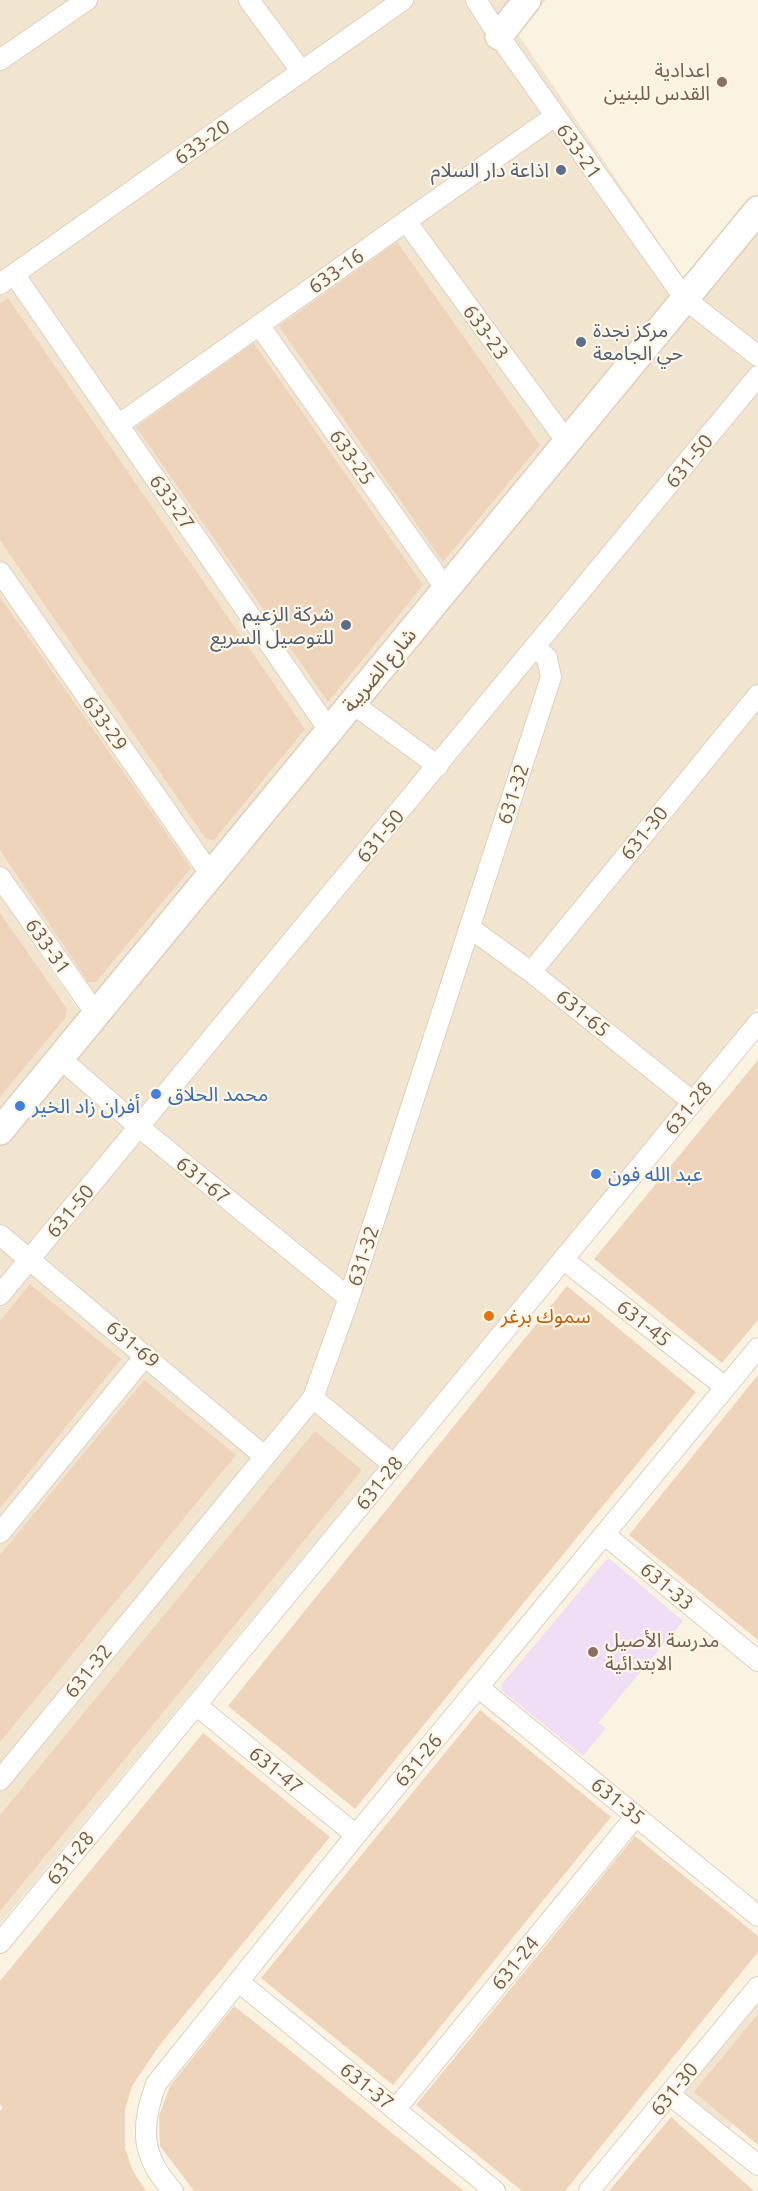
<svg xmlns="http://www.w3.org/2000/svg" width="758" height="2191" font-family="Ubuntu,'Noto Sans Arabic',sans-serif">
<rect width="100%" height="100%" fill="#faf3e1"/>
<!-- residential -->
<path fill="#f1e5d0" d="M0,0H546L518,34L686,282L98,996H92L0,869Z
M758,230V369L0,1287V1145Z
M758,388V1007L0,1924V1307Z
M0,896L80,1012L0,1115Z
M758,2001V2099L727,2131L684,2094Z"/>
<!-- education -->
<path fill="#f0def6" d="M610,1559L683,1621L598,1723L606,1728L583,1756L502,1691V1684L605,1561Z"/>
<!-- building -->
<path fill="#eed4bb" d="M397,242L540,445L443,562L279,326Z
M8,298L305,729L214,840L206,839L0,540V304Z
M254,343L423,585L328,702L136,427Z
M0,597L191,868L96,982H88L0,850Z
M0,913L67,1009L65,1018L0,1097Z
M758,1060V1320L722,1363L594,1259Z
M30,1284L121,1359L0,1508V1321Z
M567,1286L696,1392L355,1809L228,1706Z
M758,1375V1640L629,1535Z
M144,1380L236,1455L0,1742V1555Z
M315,1431L362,1470L0,1911V1815Z
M480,1710L611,1817L393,2085L261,1978Z
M203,1733L330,1837L159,2046L132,2086L125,2110V2148L133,2171L146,2191H0V2111L3,2107L0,2104V1981Z
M635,1836L758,1936V1952L565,2191H522L416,2105Z
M234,2006L267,2032L464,2191H194L160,2146L159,2116L170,2086Z
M758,2014V2145L694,2092Z
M671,2117L709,2151L754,2191H609Z"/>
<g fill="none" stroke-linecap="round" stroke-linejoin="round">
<defs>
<path id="street" d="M249,0L302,72
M476,0L499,36L685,299L758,356
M0,60L87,0
M406,221L567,442
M14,274L329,730
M0,284L403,0
M259,325L446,589
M118,425L555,116
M0,572L211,875
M352,703L438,766
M0,877L96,1014
M470,928L531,972L693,1102
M531,972L758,695
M60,1058L139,1127L349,1298
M0,1235L264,1456
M563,1259L725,1387
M0,1295L758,376
M313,1398L394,1465
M0,1533L146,1355
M604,1534L758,1661
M478,1687L758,1916
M196,1705L356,1835
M0,1780L313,1398L349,1298L551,677L547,658L536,648
M0,1943L758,1023
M239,1982L495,2191
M670,2095L758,2165
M395,2110L636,1816
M173,2191C141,2157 140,2127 156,2084L356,1835L758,1348
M589,2191L758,1987"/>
<path id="secondary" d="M499,36L527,0
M0,1131L758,210"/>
</defs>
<!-- street casing -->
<use href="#street" stroke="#ded0be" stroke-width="22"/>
<!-- secondary casing -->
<use href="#secondary" stroke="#dfcfb9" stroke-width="30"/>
<!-- street -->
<use href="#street" stroke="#fff" stroke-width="20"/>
<!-- secondary -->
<use href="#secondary" stroke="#fff" stroke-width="27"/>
</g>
<!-- markers -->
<g fill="#8d6e63" stroke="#fef7e7" stroke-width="2">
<circle cx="722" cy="82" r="6"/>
<circle cx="593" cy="1652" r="6"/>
</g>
<g fill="#5c6f8a" stroke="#fef7e7" stroke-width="2">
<circle cx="561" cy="170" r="6"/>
<circle cx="581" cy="342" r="6"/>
<circle cx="346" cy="625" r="6"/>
</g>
<g fill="#3f7fe0" stroke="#fef7e7" stroke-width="2">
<circle cx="156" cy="1094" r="6"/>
<circle cx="20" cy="1106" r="6"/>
<circle cx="596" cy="1174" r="6"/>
</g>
<circle fill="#e8710a" stroke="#fef7e7" stroke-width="2" cx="489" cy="1316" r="6"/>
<g text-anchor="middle" stroke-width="4.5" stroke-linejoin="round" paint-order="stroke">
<!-- education labels -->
<g font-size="20" fill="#785e54" stroke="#fef7e7" text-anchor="end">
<text x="710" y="77">اعدادية<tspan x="710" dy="23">القدس للبنين</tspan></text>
<text x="605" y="1647" text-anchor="start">مدرسة الأصيل<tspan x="605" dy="23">الابتدائية</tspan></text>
</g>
<!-- street labels -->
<g font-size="20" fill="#705b4a" stroke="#fef7e7">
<text transform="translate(202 142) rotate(-35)" y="7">633-20</text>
<text transform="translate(579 151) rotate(55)" y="7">633-21</text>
<text transform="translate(336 271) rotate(-35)" y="7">633-16</text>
<text transform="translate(486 332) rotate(54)" y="7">633-23</text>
<text transform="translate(352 457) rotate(55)" y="7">633-25</text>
<text transform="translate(689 461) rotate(-51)" y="7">631-50</text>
<text transform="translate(172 502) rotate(55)" y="7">633-27</text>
<text transform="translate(379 670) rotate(-50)" y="7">شارع الضريبة</text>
<text transform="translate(105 723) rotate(55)" y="7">633-29</text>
<text transform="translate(513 794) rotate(-72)" y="7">631-32</text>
<text transform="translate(644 833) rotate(-51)" y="7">631-30</text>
<text transform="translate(380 836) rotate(-50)" y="7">631-50</text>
<text transform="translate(48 946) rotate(55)" y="7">633-31</text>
<text transform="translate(583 1013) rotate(39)" y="7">631-65</text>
<text transform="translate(688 1108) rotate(-50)" y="7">631-28</text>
<text transform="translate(203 1180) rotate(39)" y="7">631-67</text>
<text transform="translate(70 1211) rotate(-50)" y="7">631-50</text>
<text transform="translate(363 1256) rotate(-72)" y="7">631-32</text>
<text transform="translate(644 1323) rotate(38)" y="7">631-45</text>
<text transform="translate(133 1344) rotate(40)" y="7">631-69</text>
<text transform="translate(379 1483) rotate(-51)" y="7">631-28</text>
<text transform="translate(667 1586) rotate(40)" y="7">631-33</text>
<text transform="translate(88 1671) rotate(-51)" y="7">631-32</text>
<text transform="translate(418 1760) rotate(-50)" y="7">631-26</text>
<text transform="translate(276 1770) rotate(39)" y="7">631-47</text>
<text transform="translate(618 1801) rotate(39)" y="7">631-35</text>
<text transform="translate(70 1858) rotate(-51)" y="7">631-28</text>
<text transform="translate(515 1963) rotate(-51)" y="7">631-24</text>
<text transform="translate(367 2086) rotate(39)" y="7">631-37</text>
<text transform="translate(674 2089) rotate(-50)" y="7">631-30</text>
</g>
<!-- service labels -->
<g font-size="20" fill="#4e5e75" stroke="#fef7e7" text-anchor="end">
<text x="549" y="177">اذاعة دار السلام</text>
<text x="593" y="337" text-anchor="start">مركز نجدة<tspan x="593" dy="23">حي الجامعة</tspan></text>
<text x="334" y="621">شركة الزعيم<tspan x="334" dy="23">للتوصيل السريع</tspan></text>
</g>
<!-- shop labels -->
<g font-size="20" fill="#366cbe" stroke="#fef7e7" text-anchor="start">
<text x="168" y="1101">محمد الحلاق</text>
<text x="32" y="1113">أفران زاد الخير</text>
<text x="608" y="1181">عبد الله فون</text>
</g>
<!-- food labels -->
<g font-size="20" fill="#c56008" stroke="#fef7e7" text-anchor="start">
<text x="501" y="1323">سموك برغر</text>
</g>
</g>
</svg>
